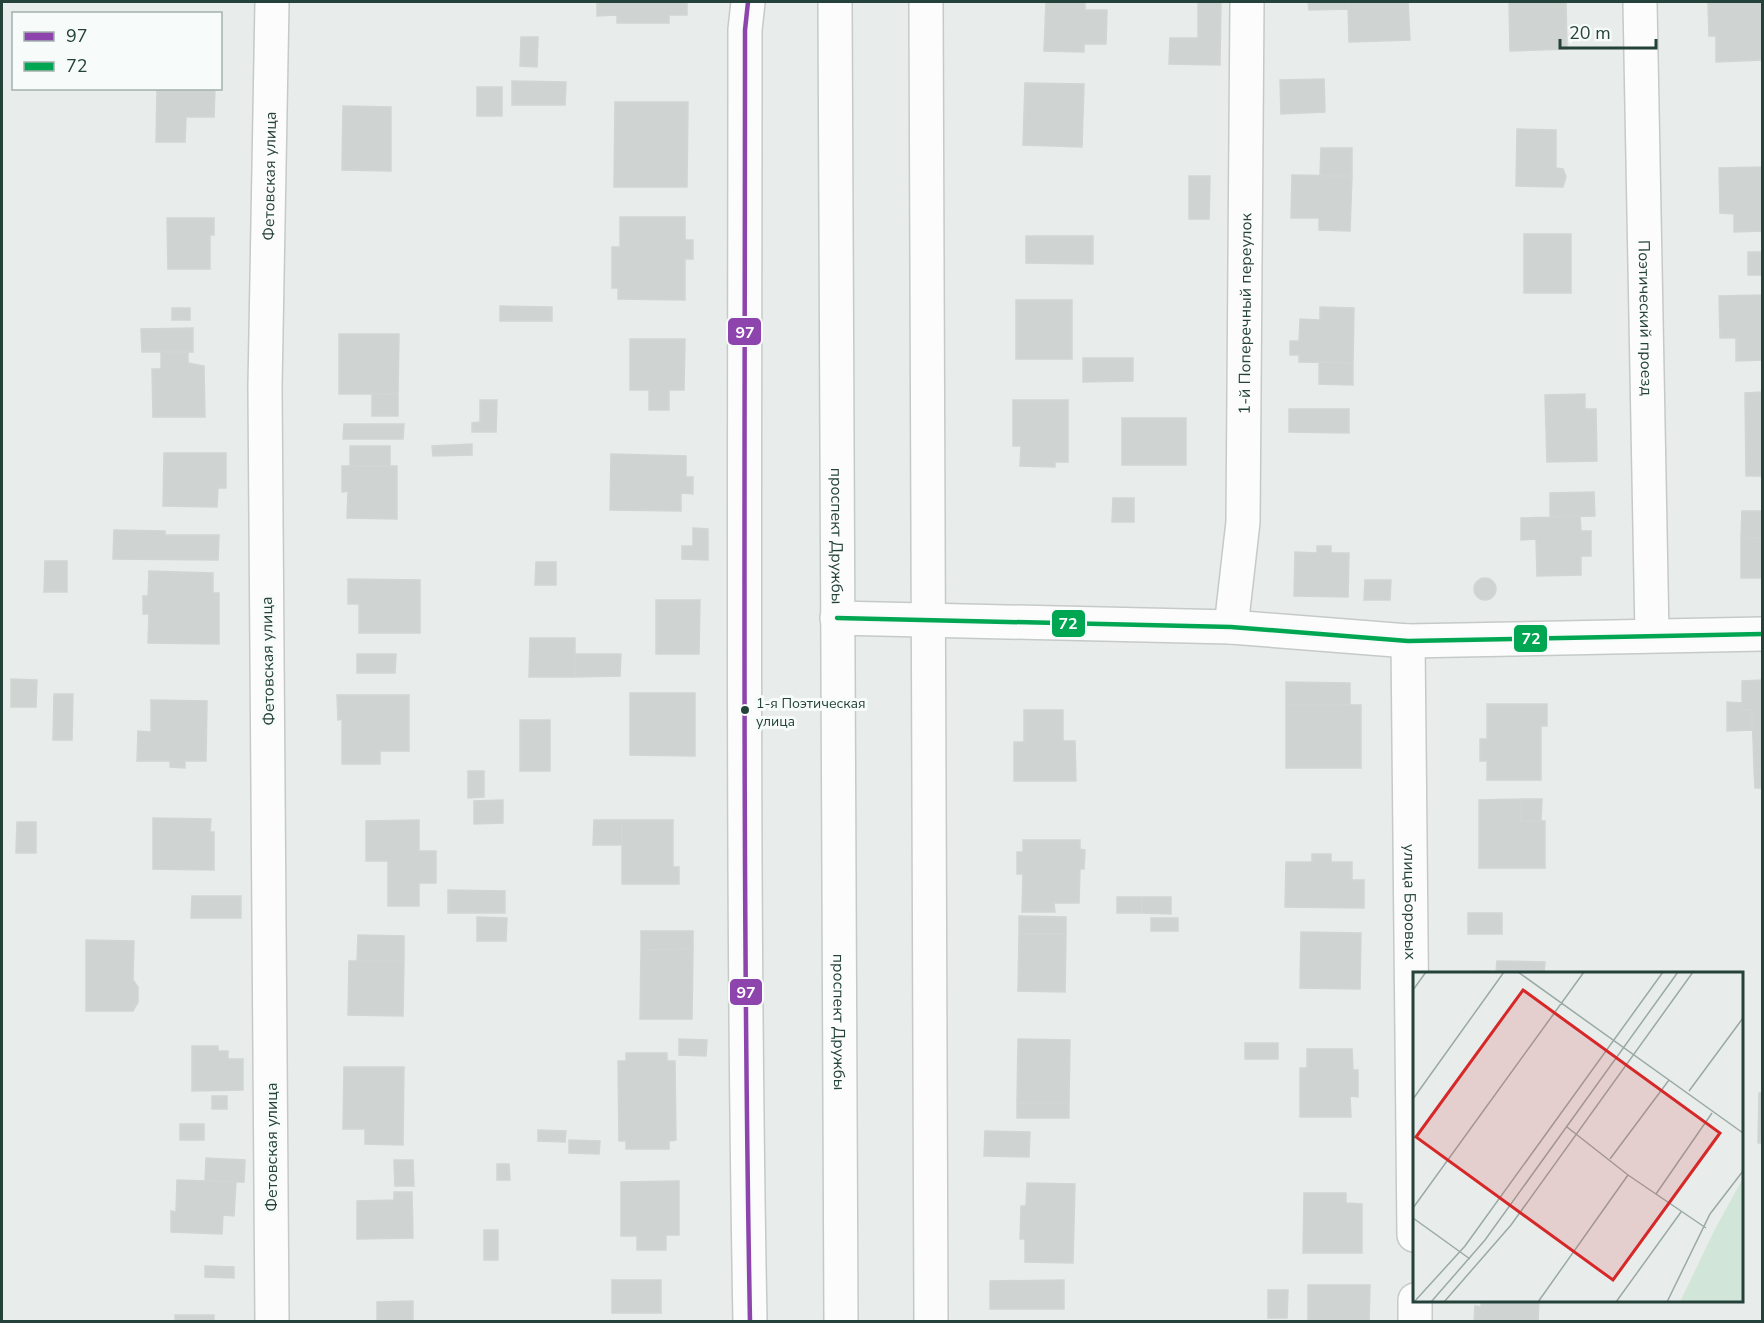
<svg xmlns="http://www.w3.org/2000/svg" width="1764" height="1323" font-family="'Nunito Sans',sans-serif">
<rect width="100%" height="100%" fill="#e8edeb"/>
<!-- building -->
<path fill="#cfd4d2" stroke="#d1d6d4" stroke-width="1.5" d="M597,2H687V15H669V23H617V15L597,16Z
M1046,2H1085V10H1107L1106,44H1084V52L1044,51Z
M1198,2H1221L1220,65L1169,64L1170,38H1198Z
M1308,2H1348V9L1309,10Z
M1348,2H1408L1410,40L1349,42Z
M1509,2H1566L1567,49L1510,51Z
M1708,2H1762V60L1716,62V36H1709Z
M521,37H538L537,67L520,66Z
M1324,79L1325,112L1281,114L1280,80Z
M512,81L566,82L565,105H512Z
M1025,83L1084,84L1082,147L1023,145Z
M477,87H502V116H477Z
M157,88L215,89L214,117H186L185,142H156Z
M615,102H688L687,187H614Z
M343,106L391,107V171L342,170Z
M1517,129L1556,130V168L1563,169L1566,177L1563,187L1516,186Z
M1321,148H1352V176H1320Z
M1762,167V231L1734,232V214L1720,213L1719,168Z
M1292,175L1352,176L1350,231L1319,230V218H1291Z
M1189,176H1210L1209,219H1189Z
M620,217H685V240H693V259H685V300L618,299V288H612V247H620Z
M167,218H214V235H210V269H168Z
M1524,234H1571V293H1524Z
M1026,236H1093V264L1026,263Z
M1748,252H1762V275H1748Z
M1762,295V360L1736,361V338H1720L1719,296Z
M1016,300H1072V359H1016Z
M500,306L552,307V321H500Z
M1320,307L1354,308L1353,363L1299,362V355H1290V341H1299L1300,319L1320,320Z
M172,308H190V320H172Z
M193,328V352H142L141,329Z
M339,334H399L398,394H339Z
M630,339H685L684,390H669V410H649V390H630Z
M161,352H188V363L204,366L205,417H153L152,369H161Z
M1083,358H1133V381L1083,382Z
M1319,362L1353,363V385L1319,384Z
M1762,392V476H1746L1745,393Z
M372,393L398,394V416H372Z
M1585,394V409H1596L1597,461L1547,462L1545,395Z
M480,400H497L496,432H472V423L480,422Z
M1013,400H1068V462H1055V467L1020,466L1021,446H1013Z
M1289,409H1349V433L1289,432Z
M1122,418H1186V465H1122Z
M344,424H404L403,439H343Z
M472,444V455L433,456L432,446Z
M350,446H390V466L350,465Z
M164,453H226V488H218L217,507L163,506Z
M611,454L686,456V477H693V494L681,493V511L610,510Z
M342,466H397V519L347,518L348,491L342,492Z
M1594,492L1595,516L1550,517V493Z
M1113,498H1134V522H1112Z
M1742,511H1762V538L1741,537Z
M1580,516L1581,531H1591V556H1581V575L1537,576L1536,539L1521,540V518Z
M693,528L708,529V560L682,559V546H693Z
M114,530L165,531V535H219L218,560L113,559Z
M1741,537L1762,538V578H1741Z
M1317,546H1331V553H1349L1348,597L1294,596L1295,552L1317,553Z
M45,561H67V592H44Z
M536,562H556V585H535Z
M149,571L213,573V593H219V644L148,643L149,614H143V596H148Z
M1474 589a11 11 0 1 1 22 0a11 11 0 1 1-22 0Z
M348,579L420,580V633H359V604H348Z
M1365,580H1391L1390,600H1364Z
M656,600H700L699,654H656Z
M530,638H575V677H529Z
M357,654H396L395,673H357Z
M575,654H621L620,676L575,677Z
M11,679L37,680L36,707H11Z
M1762,680V769H1754L1752,710H1742V681Z
M1286,682L1350,683V705H1286Z
M630,693H695V756L630,755Z
M54,694H73L72,740H53Z
M337,695H409V751H380V764H342V719L338,720Z
M151,700L207,701L206,761H185V768L170,767V761H137L138,731L151,732Z
M1727,702L1742,703V710H1752V730L1727,731Z
M1487,704H1547V726H1541V780H1487V761H1480V739H1487Z
M1286,705H1361V768H1286Z
M1024,710H1063V741H1075L1076,781H1014V742H1024Z
M520,720H550V771H520Z
M1754,769H1762V788H1755Z
M468,771H484V797L468,798Z
M1521,799V821H1545V868H1479V800Z
M1521,799H1542L1541,821H1521Z
M503,800V823L474,824V801Z
M153,818L211,819L210,832H214V870L153,869Z
M419,820V851H436V883H419V906H388V861H366V821Z
M594,820H622V845H593Z
M622,820H673V867H679V884H622Z
M17,822H36V853H16Z
M1023,840H1080V849L1085,850L1084,869H1080L1079,903H1054L1055,912H1022L1023,874H1017V852H1023Z
M1312,854H1331V862H1352V880H1364V908L1285,907L1286,862H1312Z
M448,890L505,891V913H448Z
M192,896H241V918H191Z
M1117,897H1142V913H1117Z
M1142,897H1171V914L1142,913Z
M1468,913H1502V934H1468Z
M1019,916L1066,917V934H1019Z
M477,917L507,918L506,941H477Z
M1151,918H1178V931H1151Z
M641,931H693V949L641,950Z
M1301,932L1361,933L1360,989L1300,988Z
M1019,934H1066L1065,992L1018,991Z
M358,935L404,936V961H357Z
M86,940L134,941L133,980L138,987V1002L133,1011H86Z
M693,949L692,1019H640L641,950Z
M349,961H404L403,1016L348,1015Z
M1497,961L1545,962L1544,974H1479L1480,971L1496,972Z
M679,1039L707,1040L706,1056L679,1055Z
M1018,1039L1070,1040L1069,1103H1017Z
M1245,1043H1278V1059H1245Z
M192,1046H218V1051H228V1059H243V1090L192,1091Z
M1307,1049H1352L1353,1070H1358V1097L1350,1096L1351,1117H1300V1068H1307Z
M626,1053H667V1061H675L676,1140L669,1141V1149H626V1141H619L618,1061H626Z
M344,1067H404L403,1145L365,1144V1129H343Z
M1759,1093H1762V1143H1758Z
M212,1096H227V1109H212Z
M1017,1103H1069V1118H1017Z
M180,1124H204V1140H180Z
M538,1130L566,1131L565,1142L538,1141Z
M985,1131L1030,1132L1029,1157L984,1156Z
M569,1140L600,1141L599,1154L569,1153Z
M206,1158L245,1160L244,1182L205,1181Z
M394,1160H413L414,1186H395Z
M497,1164H509L510,1180H497Z
M177,1180L236,1182L234,1216L223,1215L222,1234L171,1232V1211L176,1212Z
M679,1181V1235H666V1250H637V1236H621V1182Z
M1027,1183L1075,1184L1073,1263L1025,1262V1239H1020L1021,1206H1026Z
M394,1192H412L413,1238L357,1239V1201L394,1200Z
M1304,1193H1346V1203L1362,1204V1253H1303Z
M484,1230H498V1260H484Z
M205,1266L234,1267V1278L205,1277Z
M612,1280H661V1313H612Z
M1064,1280V1309H990V1281Z
M1308,1285H1370L1369,1322H1295L1308,1321Z
M1268,1290H1288L1287,1318H1268Z
M1481,1300H1539L1538,1322H1474L1475,1306L1481,1307Z
M413,1301V1322H354L377,1321V1302Z
M175,1315H214V1322H175Z"/>
<g fill="none" stroke-linecap="round" stroke-linejoin="round">
<defs>
<g id="minor">
<path d="M748,2L745,30C745,460 742,891 750,1322"/>
<path d="M926,2L931,1322"/>
<path id="s1" d="M1640,2L1652,635"/>
<path d="M837,618L1231,627L1408,641L1762,634"/>
<path id="s2" d="M1231,627L1243,522L1247,2"/>
<path id="s3" d="M1408,641L1414,1235"/>
<path d="M1415,1300V1322"/>
<path id="s4" d="M272,1322L265,387L272,2"/>
</g>
<g id="secondary">
<path id="s5" d="M835,2L841,1322"/>
</g>
</defs>
<!-- minor casing -->
<use href="#minor" stroke="#c5cac8" stroke-width="36"/>
<!-- secondary casing -->
<use href="#secondary" stroke="#c3cbc8" stroke-width="36"/>
<!-- minor -->
<use href="#minor" stroke="#fcfcfc" stroke-width="33"/>
<!-- secondary -->
<use href="#secondary" stroke="#fcfcfc" stroke-width="33"/>
<defs>
<path id="bus-1" d="M748,2L745,30C745,460 742,891 750,1322"/>
<path id="bus-2" d="M837,618L1231,627L1408,641L1762,634"/>
</defs>
<!-- bus-1 casing -->
<use href="#bus-1" stroke="#f7fbf9" stroke-width="9"/>
<!-- bus-2 casing -->
<use href="#bus-2" stroke="#f7fbf9" stroke-width="9"/>
<!-- bus-1 -->
<use href="#bus-1" stroke="#8e44ad" stroke-width="4.5"/>
<!-- bus-2 -->
<use href="#bus-2" stroke="#00a651" stroke-width="4.5"/>
</g>
<!-- markers -->
<circle fill="#24423a" stroke="#f7fbf9" stroke-width="2" cx="745" cy="710" r="5"/>
<g text-anchor="middle" stroke-width="6" stroke-linejoin="round" paint-order="stroke">
<!-- bus labels -->
<g font-size="14" fill="#24423a" stroke="#f7fbf9" text-anchor="start">
<text x="756" y="708">1-я Поэтическая<tspan x="756" dy="18">улица</tspan></text>
</g>
<!-- street labels -->
<g font-size="16" fill="#24423a" stroke="#f7fbf9">
<text dy="6" stroke="none"><textPath href="#s4" startOffset="1146">Фетовская улица</textPath></text>
<text dy="6" stroke="none"><textPath href="#s2" startOffset="314">1-й Поперечный переулок</textPath></text>
<text dy="6" stroke="none"><textPath href="#s1" startOffset="316">Поэтический проезд</textPath></text>
<text dy="6" stroke="none"><textPath href="#s5" startOffset="534">проспект Дружбы</textPath></text>
<text transform="translate(267 661) rotate(-91)" y="6">Фетовская улица</text>
<text dy="6" stroke="none"><textPath href="#s3" startOffset="261">улица Боровых</textPath></text>
<text dy="6" stroke="none"><textPath href="#s5" startOffset="1020">проспект Дружбы</textPath></text>
<text transform="translate(271 1147) rotate(-90)" y="6">Фетовская улица</text>
</g>
</g>
<!-- overview -->
<g transform="translate(1413 972)">
<rect width="330" height="330" fill="#e8edeb"/>
<path d="M330,206V330H267L301,259Z" fill="#d1e6d8"/>
<path fill="none" stroke="#9aa9a4" stroke-width="1.5" d="M105,0L330,161M0,18L13,0M276,119L330,46M0,127L91,0M154,155L215,203L293,256M197,187L256,108M243,222L299,141M0,236L171,0M0,246L57,287M1,330L52,274L250,0M18,330L72,268L265,0M31,330L98,253L280,0M125,330L215,203M203,330L268,240M254,330L297,242L330,199"/>
<path fill="#d62828" fill-opacity="0.15" stroke="#d62828" stroke-width="3" d="M110,18L307,161L200,308L3,165Z"/>
<rect width="330" height="330" fill="none" stroke="#24423a" stroke-width="3"/>
</g>
<g stroke="#f7fbf9" stroke-width="2">
<rect x="727" y="317" width="35" height="29" rx="6" fill="#8e44ad"/>
<rect x="1051" y="609" width="35" height="29" rx="6" fill="#00a651"/>
<rect x="1513" y="624" width="35" height="29" rx="6" fill="#00a651"/>
<rect x="729" y="978" width="34" height="28" rx="6" fill="#8e44ad"/>
</g>
<g font-size="16" text-anchor="middle" font-weight="bold" fill="#fff">
<text x="745" y="338">97</text>
<text x="1068" y="629">72</text>
<text x="1531" y="644">72</text>
<text x="746" y="998">97</text>
</g>
<!-- border -->
<rect width="1764" height="1323" fill="none" stroke="#24423a" stroke-width="6"/>
<!-- legend -->
<rect x="12" y="12" width="210" height="78" fill="#f7fbf9" stroke="#a3b1ad" stroke-width="1.5"/>
<rect x="24" y="32" width="30" height="9" fill="#8e44ad" stroke="#a3b1ad" stroke-width="1.5"/>
<text x="66" y="42" font-size="18" fill="#24423a">97</text>
<rect x="24" y="62" width="30" height="9" fill="#00a651" stroke="#a3b1ad" stroke-width="1.5"/>
<text x="66" y="72" font-size="18" fill="#24423a">72</text>
<!-- scale -->
<path d="M1560 39v9h96v-9" fill="none" stroke="#24423a" stroke-width="3"/>
<text x="1569" y="39" font-size="18" fill="#24423a" stroke="#f7fbf9" stroke-width="4.5" paint-order="stroke">20 m</text>
</svg>
